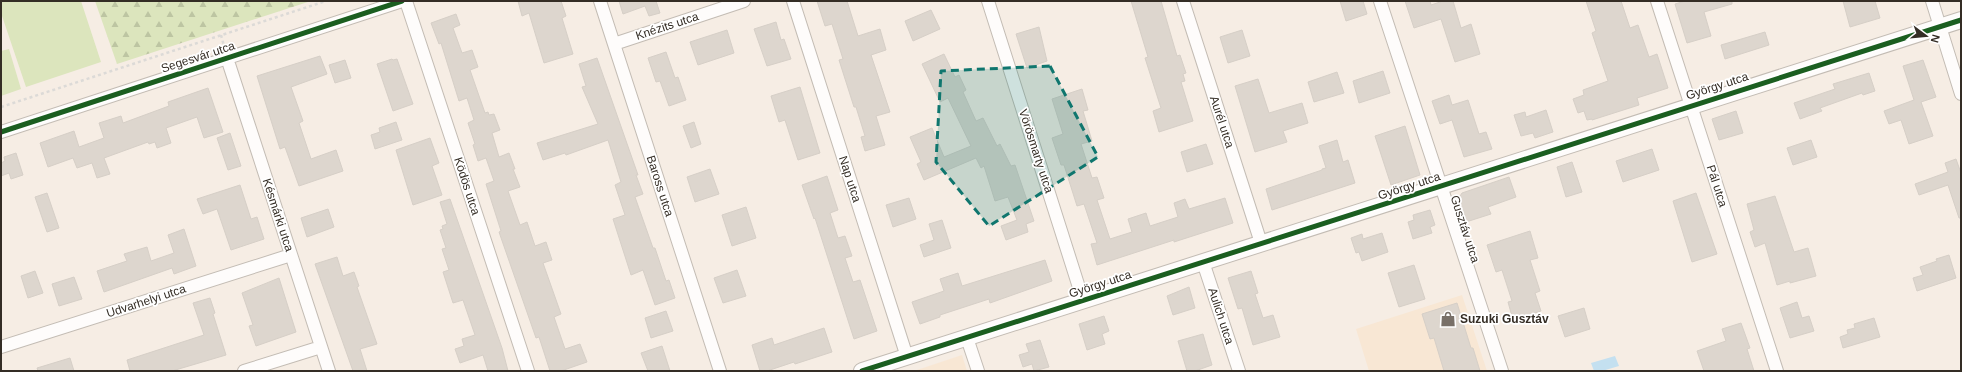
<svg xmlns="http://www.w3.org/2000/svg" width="1962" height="372" font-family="Arial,sans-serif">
<defs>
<pattern id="forest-firs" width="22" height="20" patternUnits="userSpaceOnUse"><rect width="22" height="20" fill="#dce5bd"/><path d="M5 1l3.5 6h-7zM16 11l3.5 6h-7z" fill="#bdc5a2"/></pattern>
</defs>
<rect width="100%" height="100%" fill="#f6ede4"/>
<!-- built -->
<path fill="#f8e7d4" d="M1462,295L1487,371H1369L1356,329Z
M962,355L967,371H914Z"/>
<!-- green -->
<path fill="#dce5bd" d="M1,1H81L101,62L26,87L1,13Z
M9,49L21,89L1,96V51Z"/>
<!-- forest -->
<path fill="url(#forest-firs)" d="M95,1H311L117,64Z"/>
<!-- water -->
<path fill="#c4e0f0" d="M1615,356L1619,366L1602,371H1594L1591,363Z"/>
<!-- building -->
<path fill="#ddd6ce" stroke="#d6cfc7" d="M518,1H561L566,16L562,18L573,54L544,63L529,13L522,16Z
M619,1H656L660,13L649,16L645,6L623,14Z
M817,1H847L858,36L880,29L886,50L871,55L890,112L876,116L885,145L865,151L861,137L865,136L856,107H854L839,60L843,59L832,24L825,26Z
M1131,1H1161L1177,56L1180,55L1186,73L1183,74L1185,81L1181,82L1193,121L1159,132L1153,111L1161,108L1145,58L1148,57Z
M1340,1H1363L1367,14L1346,21Z
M1405,1H1430L1431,5L1443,1H1453L1461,28L1471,24L1480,54L1455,62L1441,19L1414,28Z
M1586,1H1621L1630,28L1638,25L1649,57L1657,54L1668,88L1637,98L1639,105L1592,120V119L1587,120L1584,111L1578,113L1573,99L1584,95L1583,90L1608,81L1592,33L1596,31Z
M1685,1H1732V4L1704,12L1711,36L1687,43L1675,4Z
M1843,1H1875L1880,18L1850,27Z
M931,10L940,29L913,41L905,21Z
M456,14L460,25L453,28L462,53L472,50L478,67L470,70L485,113L488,112L489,115L494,114L500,130L492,133L499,157L509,153L515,169H513L520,187L508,191L520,225L527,222L535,246L546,242L552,260L543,263L561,314L554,317L565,349L580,344L587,362L561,371H550L539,337L536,338L499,232L501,231L486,184L494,181L486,158L478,161L473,145L475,144L468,123L474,120L467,98L459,101L441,43L439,44L431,23Z
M776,22L781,40L784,39L791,59L767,66L754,29Z
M1039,27L1047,61L1027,68L1016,34Z
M727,30L734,53L698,65L690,42Z
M1242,30L1250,56L1228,63L1220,37Z
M1765,32L1769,45L1725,59L1721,45Z
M666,52L675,78L678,77L686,100L669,106L660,81L656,82L648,58Z
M944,54L955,77L959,75L966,90L963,92L976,121L983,118L997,146L1000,144L1011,166L1015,165L1034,221L1026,224L1028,232L1006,240L1001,226L1017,220L1008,197L995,201L984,166L981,168L976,158L924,180L917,164L921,162L910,137L932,128L944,157L971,146L948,98L940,102L922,64Z
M320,56L327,74L291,87L303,121L299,123L311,159L336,150L343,171L299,186L285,147L280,149L257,76Z
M597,58L638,175H636L643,194L635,197L653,248H655L666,281L669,280L675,298L655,305L643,270L631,275L613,219L625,215L615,185L621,182L608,140L566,155L565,153L543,160L537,143L598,124L582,87L586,86L579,64Z
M392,59L393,60L397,59L413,104L393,111L377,64Z
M345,60L351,78L335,83L329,65Z
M1923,60L1936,97L1921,102L1933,136L1909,144L1901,120L1889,124L1884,111L1914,100L1903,66Z
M1383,71L1390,93L1359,103L1353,81Z
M1337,72L1344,93L1314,102L1308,82Z
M1869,73L1875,91L1863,95L1862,93L1820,108L1822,111L1800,119L1794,103L1835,89L1833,84Z
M1258,79L1269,113L1302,103L1308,123L1283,131L1287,142L1255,152L1235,86Z
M800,87L820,153L798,160L785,120L779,122L771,96Z
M208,88L223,132L204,138L197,117L166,128L171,143L157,148L155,142L149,144L148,142L104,158L110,174L97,178L92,163L77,168L73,158L48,167L40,143L74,131L79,147L104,138L99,123L121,116L123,123L169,106L168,102Z
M1082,89L1088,110L1083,111L1092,141L1081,144L1092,178L1097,177L1104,198L1097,200L1110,239L1132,232L1128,219L1146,213L1150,226L1178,217L1174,203L1185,199L1189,209L1225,198L1233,223L1174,242V240L1097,265L1091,244L1097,243L1084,204L1077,206L1064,165H1061L1052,138L1063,134L1052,99Z
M1449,95L1452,105L1468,100L1479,134L1486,132L1492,149L1464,157L1452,120L1440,124L1432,101Z
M1546,110L1553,132L1535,138L1533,133L1521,136L1514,115L1525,112L1526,117Z
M1736,111L1743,133L1719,140L1712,119Z
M396,122L402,140L375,149L371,135L380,132L379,128Z
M694,122L701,144L691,148L683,126Z
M1405,126L1420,175L1391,185L1375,136Z
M230,133L241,166L228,170L217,138Z
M430,138L439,163L432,166L442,195L413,205L396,150Z
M1337,140L1343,162L1348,160L1355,183L1272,210L1266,189L1322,170V169L1326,168L1319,146Z
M1811,140L1817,157L1793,165L1787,148Z
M1206,144L1213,164L1187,172L1181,152Z
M1652,149L1659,170L1623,182L1616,161Z
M16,153L23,175L11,179L9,173L1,176V163L5,161L4,157Z
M1956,159L1961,173V218H1959L1948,185L1919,195L1915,184L1948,172L1945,163Z
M1572,162L1582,192L1566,197L1557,167Z
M710,169L719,194L695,202L687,177Z
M827,176L838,210L830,213L838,238L845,236L852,256L845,258L853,282L860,280L877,331L854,339L815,218L814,219L802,185Z
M1509,177L1516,197L1488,207L1491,214L1466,222L1458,199L1462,193Z
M240,185L251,219L257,217L264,239L231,250L217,209L203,214L197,199Z
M47,193L59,228L47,232L35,197Z
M1696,193L1717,254L1692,262L1673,201Z
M1775,196L1794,252L1808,248L1816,276L1790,283V281L1777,285L1765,243L1755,247L1750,232L1754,230L1747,204Z
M909,198L916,219L893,227L886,205Z
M450,199L502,348L508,371H488L483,355L460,363L455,349L464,346L462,339L475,335L463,300L453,303L443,272L449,270L442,249L446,248L440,230L443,229L442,226L447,224L440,202Z
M746,207L756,238L732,246L722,215Z
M328,209L334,227L307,237L301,218Z
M1430,210L1435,225L1430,227L1432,233L1413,239L1408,222L1414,220L1413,215Z
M942,220L951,248L924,257L920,245L934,240L929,224Z
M184,229L196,266L174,274L172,268L104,292L97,271L127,261L124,254L147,247L151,261L174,253L168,235Z
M1530,231L1538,258L1530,260L1540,291L1535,293L1541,311L1513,320L1508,302L1512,301L1502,270L1496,272L1487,245Z
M1382,233L1388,252L1362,261L1359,252L1356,253L1351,238L1362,234L1363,239Z
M1949,255L1956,278L1917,291L1913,278L1923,275L1920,267L1937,261L1936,259Z
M337,257L343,276L354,272L359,286L357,287L377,344L360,349L367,371H353L315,264Z
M1045,260L1052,281L990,303L989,299L940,315V317L920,324L912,302L944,291L940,279L958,273L962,286Z
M1414,265L1425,299L1399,307L1388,273Z
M737,270L746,296L723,303L714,278Z
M35,271L43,293L28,298L21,276Z
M1251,271L1258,293L1255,294L1263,318L1273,315L1280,337L1253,345L1242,308L1238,309L1228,278Z
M74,277L82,299L59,306L52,284Z
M279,278L296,332L256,346L249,326L253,325L242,293Z
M1189,287L1195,308L1173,315L1167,296Z
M210,298L215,313L213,314L226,355L172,371H130L127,360L204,335L193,303Z
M1797,302L1802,318L1809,316L1814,331L1790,338L1780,308Z
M1457,303L1471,348H1473L1480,371H1444L1434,338L1430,339L1422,314Z
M1584,308L1590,329L1565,337L1558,316Z
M666,311L673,331L651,338L645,318Z
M1104,316L1109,331L1102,334L1105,344L1087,350L1079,324Z
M1874,318L1880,337L1843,348L1840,337L1848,334L1847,330L1855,328L1854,324Z
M1741,323L1750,348L1747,349L1754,371H1704L1697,351L1726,341L1722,329Z
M824,328L832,352L795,364L794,362L767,371H760L752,345L772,338L774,345Z
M1203,334L1212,365L1195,371H1187L1178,341Z
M1040,340L1049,367L1034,371L1032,364L1023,367L1019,355L1029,352L1026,344Z
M662,346L670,371H648L641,353Z
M70,358L74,371H38L37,368Z"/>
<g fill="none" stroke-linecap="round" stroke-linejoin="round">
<defs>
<path id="minor" d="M406,1L528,371
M600,1L720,371
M793,1L907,357
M988,1L1083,300
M1183,1L1261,243
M1380,1L1502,371
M1657,1L1777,371
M1932,1L1961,94
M614,44L744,1
M227,58L329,371
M1,132L402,1
M1203,262L1239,371
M967,338L978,371
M1,347L291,255
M244,371L321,347"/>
<path id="tertiary" d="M862,371L1961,20"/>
</defs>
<!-- minor casing -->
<use href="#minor" stroke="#c3bcb4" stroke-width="14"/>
<!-- tertiary casing -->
<use href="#tertiary" stroke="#c3bcb4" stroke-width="18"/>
<!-- path -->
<path stroke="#dcdad7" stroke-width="2.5" stroke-dasharray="3 3" stroke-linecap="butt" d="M221,35L224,46
M1,107L326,1"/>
<!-- minor -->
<use href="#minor" stroke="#fefcfb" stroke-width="12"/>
<!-- tertiary -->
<use href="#tertiary" stroke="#fefcfb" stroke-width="16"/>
<defs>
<path id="cycleway" d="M1,132L402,1
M862,371L1961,20"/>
</defs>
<!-- cycleway casing -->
<use href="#cycleway" stroke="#fff" stroke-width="8"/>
<!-- cycleway -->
<use href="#cycleway" stroke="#1b5e20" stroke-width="5"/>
</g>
<!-- marked area -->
<path fill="#0f766e" fill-opacity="0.2" stroke="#0f766e" stroke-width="3" stroke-dasharray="8 5" stroke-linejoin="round" d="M1050,66L1098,157L989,226L936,162L941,71Z"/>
<!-- icons -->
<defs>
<symbol id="shop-bare" viewBox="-9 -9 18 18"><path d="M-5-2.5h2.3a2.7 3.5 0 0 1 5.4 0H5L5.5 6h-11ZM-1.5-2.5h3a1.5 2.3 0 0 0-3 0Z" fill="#787068" stroke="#fff" stroke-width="2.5" paint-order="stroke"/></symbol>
</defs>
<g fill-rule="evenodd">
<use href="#shop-bare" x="1437" y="308" width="22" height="22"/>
</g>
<g text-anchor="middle" stroke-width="3.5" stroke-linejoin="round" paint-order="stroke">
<!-- street labels -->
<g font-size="12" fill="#342d25" stroke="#fff">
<text transform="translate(667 26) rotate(-18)" y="4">Knézits utca</text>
<text transform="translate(198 57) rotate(-18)" y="4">Segesvár utca</text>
<text transform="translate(1717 86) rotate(-18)" y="4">György utca</text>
<text transform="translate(1222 122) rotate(72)" y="4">Aurél utca</text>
<text transform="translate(1036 151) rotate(72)" y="4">Vörösmarty utca</text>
<text transform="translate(850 179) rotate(72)" y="4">Nap utca</text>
<text transform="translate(467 186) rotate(72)" y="4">Ködös utca</text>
<text transform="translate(660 186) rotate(72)" y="4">Baross utca</text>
<text transform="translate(1409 186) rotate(-18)" y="4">György utca</text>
<text transform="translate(1717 186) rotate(72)" y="4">Pál utca</text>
<text transform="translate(278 215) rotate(72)" y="4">Késmárki utca</text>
<text transform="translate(1465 229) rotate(72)" y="4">Gusztáv utca</text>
<text transform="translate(1100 284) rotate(-18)" y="4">György utca</text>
<text transform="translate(146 301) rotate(-18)" y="4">Udvarhelyi utca</text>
<text transform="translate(1221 316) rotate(72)" y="4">Aulich utca</text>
</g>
<!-- poi labels -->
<g font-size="12" font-weight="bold" fill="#342d25" stroke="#fff" text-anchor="start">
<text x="1460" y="323">Suzuki Gusztáv</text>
</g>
</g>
<!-- border -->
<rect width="1962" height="372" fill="none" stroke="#342d25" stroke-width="4"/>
<!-- north arrow -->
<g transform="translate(1926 36) rotate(106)" stroke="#ffffff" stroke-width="3" paint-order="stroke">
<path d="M0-3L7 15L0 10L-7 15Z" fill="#342d25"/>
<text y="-6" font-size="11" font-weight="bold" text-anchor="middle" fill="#342d25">N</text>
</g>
</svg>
